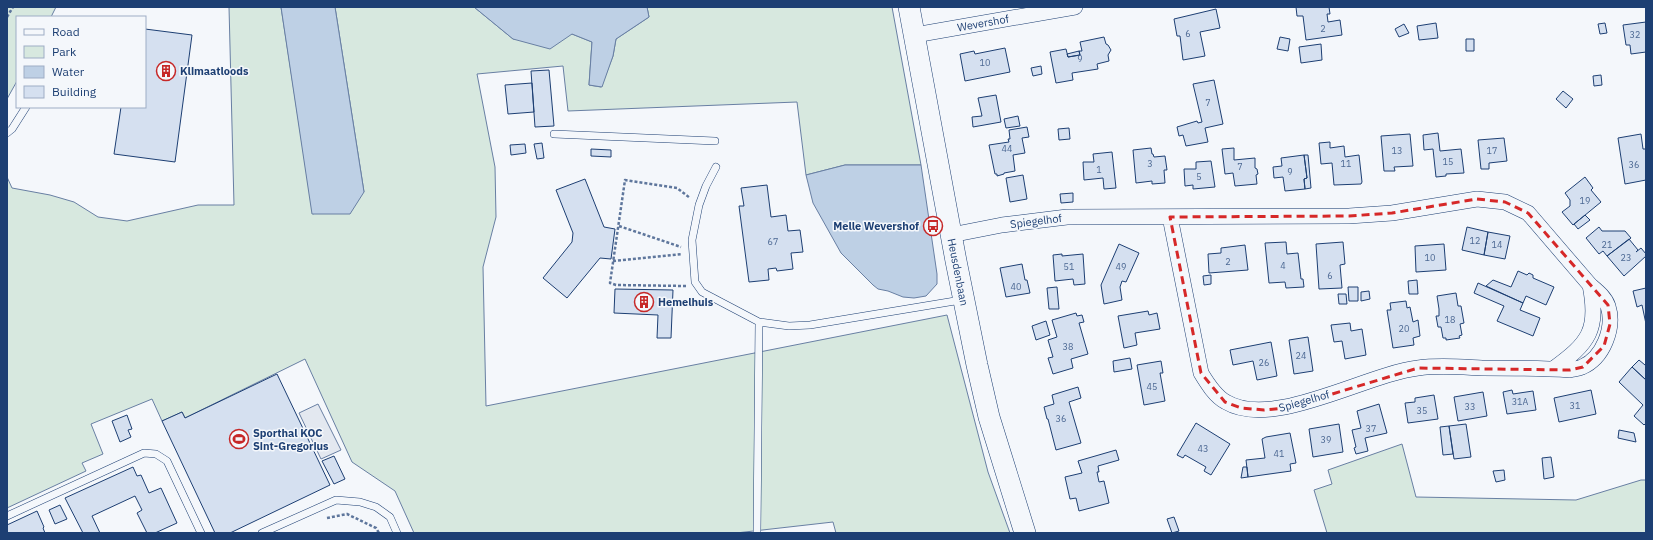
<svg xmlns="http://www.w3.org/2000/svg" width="1653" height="540" font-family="'IBM Plex Sans',sans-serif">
<rect width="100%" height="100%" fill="#f4f7fb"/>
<!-- green -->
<path fill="#d7e8df" stroke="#687fa3" d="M7,7H56L51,17H17V81L7,99Z
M229,7H281L313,214L364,192L335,7H474L513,39L572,34L592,42L589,85L601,87L613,56L616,39L649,17L647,7H892L921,165H845L806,175L797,102L568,111L563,66L477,74L495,167L496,217L483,267L486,406L947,315L988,472L1010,533H836L833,522L736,533H414L395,491L352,462L305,359L185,418L182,412L162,421L152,399L91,424L103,454L82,463L86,471L7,508V177L12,188L50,195L74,202L98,217L127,221L198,205H234Z
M1402,444L1416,497L1576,500L1641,480H1646V533H1327L1314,490L1332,484L1328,470Z"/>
<!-- parking -->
<path fill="#e3e8f0" stroke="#687fa3" d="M318,404L341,450L321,459L299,413Z"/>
<!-- water -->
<path fill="#bed0e5" stroke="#687fa3" d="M281,7H335L364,192L350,214H312Z
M474,7H647L649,17L616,39L613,56L602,87L589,85L592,42L572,34L550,49L513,39Z
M845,165H921L937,274V284L926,296L914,298L903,297L888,291L878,289L873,285L841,253L813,203L806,175Z"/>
<!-- building -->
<path fill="#d5e0f0" stroke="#1d3f73" d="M1296,7H1329L1330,14H1327L1328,22L1340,20L1342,35L1306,40L1303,16H1297Z
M1216,9L1220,28L1200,32L1205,56L1183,60L1180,36H1177L1174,19Z
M1646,22V52L1631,54L1630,45H1626L1623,25Z
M1436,23L1438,38L1419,40L1417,26Z
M1605,23L1607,33L1600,34L1598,24Z
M1404,24L1409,33L1399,37L1395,29Z
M145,29L192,35L175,162L114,154L121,107H145Z
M1104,37L1106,44L1108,45L1111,50L1108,55L1109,61L1097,64L1098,69L1072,73L1073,80L1056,83L1050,52L1066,49L1068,57L1080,55L1079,51H1082L1080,42Z
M1280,37L1290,39L1288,51L1277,49Z
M1466,39H1474V51H1466Z
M1321,44L1322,60L1301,63L1299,47Z
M1005,48L1010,72L965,81L960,54L974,51L975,54Z
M1079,51L1080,55L1068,57L1067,54Z
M1041,66L1042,74L1033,76L1031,68Z
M549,70L554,126L535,127L531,71Z
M1601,75L1602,85L1594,86L1593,76Z
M1214,80L1223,124L1205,128L1208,142L1186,146L1183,135L1179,136L1177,127L1197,121L1198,123L1202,122L1193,84Z
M532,83L534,112L508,114L505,85Z
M1563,91L1573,99L1566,108L1556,99Z
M996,95L1001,122L973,127L972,117L982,116L978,98Z
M1018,116L1020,126L1006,128L1004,119Z
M1027,127L1029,137L1022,138L1025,153L1013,155L1015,171L1004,173V174L997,176V174H995L989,145L1009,142L1008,139H1010L1009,130Z
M1069,128L1070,139L1059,140L1058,129Z
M1438,133L1440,151L1461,149L1464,173L1446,174V176L1436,177L1433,149L1424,150L1423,135Z
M1410,134L1413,166L1394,167L1395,171H1384L1381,136Z
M1641,134L1643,149H1646V180L1625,184L1618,138Z
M1504,138L1507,161L1489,163V169H1481L1478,140Z
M1330,142V148L1344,146L1345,157L1359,155L1362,182L1361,184L1334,185L1332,163L1321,164L1319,143Z
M542,143L544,158L537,159L534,144Z
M525,144L526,153L511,155L510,145Z
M1151,148L1152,154H1153L1154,157L1165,156L1167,170H1164L1165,183L1152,184V181L1136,183L1133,150Z
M1234,148V160L1255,158V168L1257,169L1258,174L1256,175L1257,184L1235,186L1233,173L1225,174L1222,149Z
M591,149L611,150V157L591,156Z
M1112,152L1116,188L1104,189L1103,178L1084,180L1083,162H1094L1093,154Z
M1304,155H1308L1311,188L1305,189L1304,179L1307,178Z
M1304,155L1307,178L1304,179L1305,189L1285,191L1283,177L1274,178L1273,167L1282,166L1281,158Z
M1211,161L1215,187L1193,189V185L1185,186L1184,169H1196V162Z
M1023,175L1027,199L1010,202L1006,178Z
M1585,177L1593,188L1591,190L1601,202L1573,225L1562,212L1570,206V200L1565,193Z
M585,179L604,227L615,229L611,259L600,258L567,298L543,278L572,242L573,233L556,190Z
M767,185L771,217L786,215L788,231L800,230L803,252L791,253L793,269L777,271L776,268L768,269L769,280L749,282L739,206H744L741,188Z
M1073,193V202L1061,203L1060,194Z
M1585,215L1590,220L1578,229L1574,224Z
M1467,227L1488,232L1484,255L1462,250Z
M1599,227L1602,231H1625L1631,238L1607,256L1603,251L1599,254L1586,238Z
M1488,232L1510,236L1505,259L1484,255Z
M1629,239L1638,250L1636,252L1641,248L1646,254V256L1624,276L1607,256Z
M1286,242L1287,254L1298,253L1301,279H1303L1304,287L1286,288L1285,282L1269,283L1265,243Z
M1343,242L1345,264L1340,265L1342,288L1319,289L1316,244Z
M1119,244L1139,253L1126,282L1122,281L1120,287L1122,300L1104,304L1101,285Z
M1444,244L1446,270L1416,272L1415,246Z
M1245,245L1248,270L1209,273L1208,254L1221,253V248Z
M1062,254V256L1083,254L1085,284L1074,285L1073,279L1055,281L1053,255Z
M1022,264L1025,280H1027L1030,293L1006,297L1000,268Z
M1518,271L1527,275L1529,273L1533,275V278L1554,287L1546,305L1526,296L1523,303L1486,286L1493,280L1511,287Z
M1211,275V284L1204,285L1203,276Z
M1417,280L1418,294H1409L1408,281Z
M1478,283L1523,303L1520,310L1540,318L1533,336L1497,321L1504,306L1474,293Z
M1057,287L1059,309H1049L1047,288Z
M1348,287H1358V301H1349Z
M1646,288V324L1642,305L1637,307L1633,291Z
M615,289L673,290L671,338H657L658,315L614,313Z
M1369,291L1370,299L1361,301V292Z
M1456,293L1458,306H1461L1464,323L1460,324L1462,335L1459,336L1460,338L1446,340V338H1443L1441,327H1438L1436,316H1439V309L1437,296Z
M1338,294H1346L1347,304H1339Z
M1406,301L1407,308L1410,307L1413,322L1418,320L1420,336L1413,338L1414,345L1393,348L1387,310H1391L1390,303Z
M1148,311L1149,315L1157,313L1160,329L1135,333L1137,345L1124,348L1118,316Z
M1076,313L1077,316L1082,315L1084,322L1079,323L1088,354L1071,359L1073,368L1053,374L1048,358L1053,357L1048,340L1057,337L1052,320Z
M1046,321L1050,335L1036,340L1032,326Z
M1350,323L1351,331L1362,329L1366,355L1345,359L1342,341L1334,342L1331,325Z
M1308,337L1313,371L1294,374L1289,340Z
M1271,342L1277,376L1257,380L1253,361L1233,365L1230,350Z
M1130,358L1132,369L1114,372L1113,361Z
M1639,360L1645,365L1646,364V380L1632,367Z
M1161,361L1163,373H1160L1165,401L1144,405L1137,365Z
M1632,367L1646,380V423L1644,425L1634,416L1643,405L1619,382Z
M277,374L330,485L230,533H215L162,421L182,412L185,418Z
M1078,387L1081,398L1069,402L1081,443L1056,450L1048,419H1047L1044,407L1054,404L1052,395Z
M1512,390L1513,394L1533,391L1536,410L1507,414L1503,392Z
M1591,390L1596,414L1559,422L1554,398Z
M1483,392L1487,416L1458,421L1454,397Z
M1434,395L1438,419L1408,423L1405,403L1415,402V398Z
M1379,404L1387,433L1365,438L1368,451L1356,454L1354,448L1356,447L1352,430L1361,428L1357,411Z
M127,415L132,429L128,430L131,437L120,442L112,421Z
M1196,423L1230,444L1211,475L1204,471L1206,467L1185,455L1183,458L1177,455Z
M1339,424L1343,452L1313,457L1309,429Z
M1466,424L1471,457L1454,459L1449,426Z
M1449,426L1453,454L1443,455L1440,427Z
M1619,430L1634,433L1636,442L1618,438Z
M1290,433L1296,463L1290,464L1291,471L1248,477L1246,460L1265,458L1262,439L1266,437Z
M1116,450L1119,460L1098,466L1099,472H1097L1099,482L1104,481L1109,503L1079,511L1076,498L1070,499L1065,477L1082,473L1078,461Z
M334,456L345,479L334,484L322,461Z
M1551,457L1554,477L1544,479L1542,458Z
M133,467L137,476L141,475L149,493L161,488L177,523L155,533H147L137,513L142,510L135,496L92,516L100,533H83L65,498Z
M1243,467H1247L1248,477L1241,478Z
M1504,470L1505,480L1496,482L1493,471Z
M60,505L67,519L55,524L49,510Z
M37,511L44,527L43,528L45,533H7V525Z
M1174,517L1179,531L1172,533L1167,519Z"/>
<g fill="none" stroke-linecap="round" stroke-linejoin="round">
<defs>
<path id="service" d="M7,133L12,129L26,107
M554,134L715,141
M716,167L706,186L699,205L692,240L695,282L702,292L759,322L789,326L810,325L961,300
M7,516L144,453L156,454L167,461L201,533
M262,533L336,500L360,502L376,507L390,517L397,533
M757,533L759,322"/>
<path id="minor" d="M915,35L1075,7
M951,235L1002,225L1067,217L1349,216L1392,213L1477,199L1505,202L1528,213L1590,285C1597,291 1605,297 1608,306C1615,328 1603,358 1582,367C1578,369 1573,369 1570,370C1540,368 1511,368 1482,368C1461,367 1439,365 1418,368C1366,374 1273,430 1226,402C1215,396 1207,383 1201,373L1170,217
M1553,369C1589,343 1599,330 1590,285"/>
<path id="secondary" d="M909,7L956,261L977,365L989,417L1025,533"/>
</defs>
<!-- service casing -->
<use href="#service" stroke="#1d3f73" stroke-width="8"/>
<!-- minor casing -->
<use href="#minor" stroke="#1d3f73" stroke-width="16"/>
<!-- secondary casing -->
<use href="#secondary" stroke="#1d3f73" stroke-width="22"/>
<!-- path -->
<path stroke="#5e769c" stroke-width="2.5" stroke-dasharray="3 2" stroke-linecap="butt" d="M7,17L13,7
M619,226L681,247
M613,261L682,254
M686,286L616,285L610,283L625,180L677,188L690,198
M327,518L347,514L376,528L379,533"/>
<!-- service -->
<use href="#service" stroke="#f4f7fb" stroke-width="7"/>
<!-- minor -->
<use href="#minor" stroke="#f4f7fb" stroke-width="15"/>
<!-- secondary -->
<use href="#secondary" stroke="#f4f7fb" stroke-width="21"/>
</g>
<!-- marked area -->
<path fill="none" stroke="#d62828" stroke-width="3" stroke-dasharray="8 5" stroke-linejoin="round" d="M1477,199L1505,202L1528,213L1608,305L1610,324L1604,346L1583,367L1570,370L1418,368L1286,408L1264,410L1241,408L1225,402L1201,373L1170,217L1349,216L1392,213Z"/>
<!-- icons -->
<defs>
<symbol id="building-ring" viewBox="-11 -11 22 22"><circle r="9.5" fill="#f4f7fb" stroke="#c62828" stroke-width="1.5"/><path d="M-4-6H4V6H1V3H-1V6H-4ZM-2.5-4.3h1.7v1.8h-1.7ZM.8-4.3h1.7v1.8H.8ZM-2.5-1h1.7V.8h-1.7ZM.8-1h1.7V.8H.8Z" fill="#c62828"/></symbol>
<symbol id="bus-ring" viewBox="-11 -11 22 22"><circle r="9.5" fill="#f4f7fb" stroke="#c62828" stroke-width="1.5"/><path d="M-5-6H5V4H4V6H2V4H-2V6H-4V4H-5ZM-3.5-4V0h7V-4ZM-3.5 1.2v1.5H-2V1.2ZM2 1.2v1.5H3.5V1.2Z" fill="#c62828"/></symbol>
<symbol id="stadium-ring" viewBox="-11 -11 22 22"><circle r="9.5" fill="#f4f7fb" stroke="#c62828" stroke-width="1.5"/><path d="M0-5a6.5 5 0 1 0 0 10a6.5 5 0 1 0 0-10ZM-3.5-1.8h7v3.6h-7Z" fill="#c62828"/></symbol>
</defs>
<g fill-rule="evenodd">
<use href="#building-ring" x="155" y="60" width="22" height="22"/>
<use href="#bus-ring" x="922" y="215" width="22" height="22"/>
<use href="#building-ring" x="633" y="291" width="22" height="22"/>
<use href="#stadium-ring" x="228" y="428" width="22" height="22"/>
</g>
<g text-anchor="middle" stroke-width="3" stroke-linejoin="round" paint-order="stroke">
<!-- number labels -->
<g font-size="9" fill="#4b6792">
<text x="1323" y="32">2</text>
<text x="1188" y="37">6</text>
<text x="1635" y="38">32</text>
<text x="1080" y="62">9</text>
<text x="985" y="66">10</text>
<text x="1208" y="106">7</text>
<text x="1007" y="152">44</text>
<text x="1397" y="154">13</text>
<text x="1492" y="154">17</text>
<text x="1448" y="165">15</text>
<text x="1150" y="167">3</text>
<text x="1346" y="167">11</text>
<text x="1634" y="168">36</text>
<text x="1240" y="170">7</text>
<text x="1099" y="173">1</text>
<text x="1290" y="175">9</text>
<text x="1199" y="180">5</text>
<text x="1585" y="204">19</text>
<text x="1475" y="244">12</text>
<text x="773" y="245">67</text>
<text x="1497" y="248">14</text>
<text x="1607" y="248">21</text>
<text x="1430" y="261">10</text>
<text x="1626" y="261">23</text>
<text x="1228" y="265">2</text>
<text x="1283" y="269">4</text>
<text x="1069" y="270">51</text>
<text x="1121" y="270">49</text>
<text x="1330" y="279">6</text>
<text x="1016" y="290">40</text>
<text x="1450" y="323">18</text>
<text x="1404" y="332">20</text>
<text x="1068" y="350">38</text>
<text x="1301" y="359">24</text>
<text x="1264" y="366">26</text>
<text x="1152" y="390">45</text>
<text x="1520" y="405">31A</text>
<text x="1575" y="409">31</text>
<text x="1470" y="410">33</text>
<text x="1422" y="414">35</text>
<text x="1061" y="422">36</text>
<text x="1371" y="432">37</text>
<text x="1326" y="443">39</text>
<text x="1203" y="452">43</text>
<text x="1279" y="457">41</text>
</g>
<!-- street labels -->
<g font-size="11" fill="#1d3f73" stroke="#f4f7fb">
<text transform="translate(983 23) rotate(-10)" y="4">Wevershof</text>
<text transform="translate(1036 221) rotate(-7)" y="4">Spiegelhof</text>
<text transform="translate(958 272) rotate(79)" y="4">Heusdenbaan</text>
<text transform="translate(1304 401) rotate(-16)" y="4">Spiegelhof</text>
</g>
<!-- poi labels -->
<g font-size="11" font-weight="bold" fill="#1d3f73" stroke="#f4f7fb" text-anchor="start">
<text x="180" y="75">Klimaatloods</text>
<text x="919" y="230" text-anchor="end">Melle Wevershof</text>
<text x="658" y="306">Hemelhuis</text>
<text x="253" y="437">Sporthal KOC<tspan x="253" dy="13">Sint-Gregorius</tspan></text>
</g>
</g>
<!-- border -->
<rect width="1653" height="540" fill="none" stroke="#1d3f73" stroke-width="16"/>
<!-- legend -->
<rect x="16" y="16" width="130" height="92" fill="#f4f7fb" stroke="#9eadc5"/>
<rect x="24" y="29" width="20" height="6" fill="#f4f7fb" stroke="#9eadc5"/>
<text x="52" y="36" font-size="12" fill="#1d3f73">Road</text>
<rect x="24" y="46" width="20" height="12" fill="#d7e8df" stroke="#9eadc5"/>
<text x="52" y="56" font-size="12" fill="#1d3f73">Park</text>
<rect x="24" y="66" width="20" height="12" fill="#bed0e5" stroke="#9eadc5"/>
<text x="52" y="76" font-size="12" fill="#1d3f73">Water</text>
<rect x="24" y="86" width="20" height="12" fill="#d5e0f0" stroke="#9eadc5"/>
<text x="52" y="96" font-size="12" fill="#1d3f73">Building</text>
</svg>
